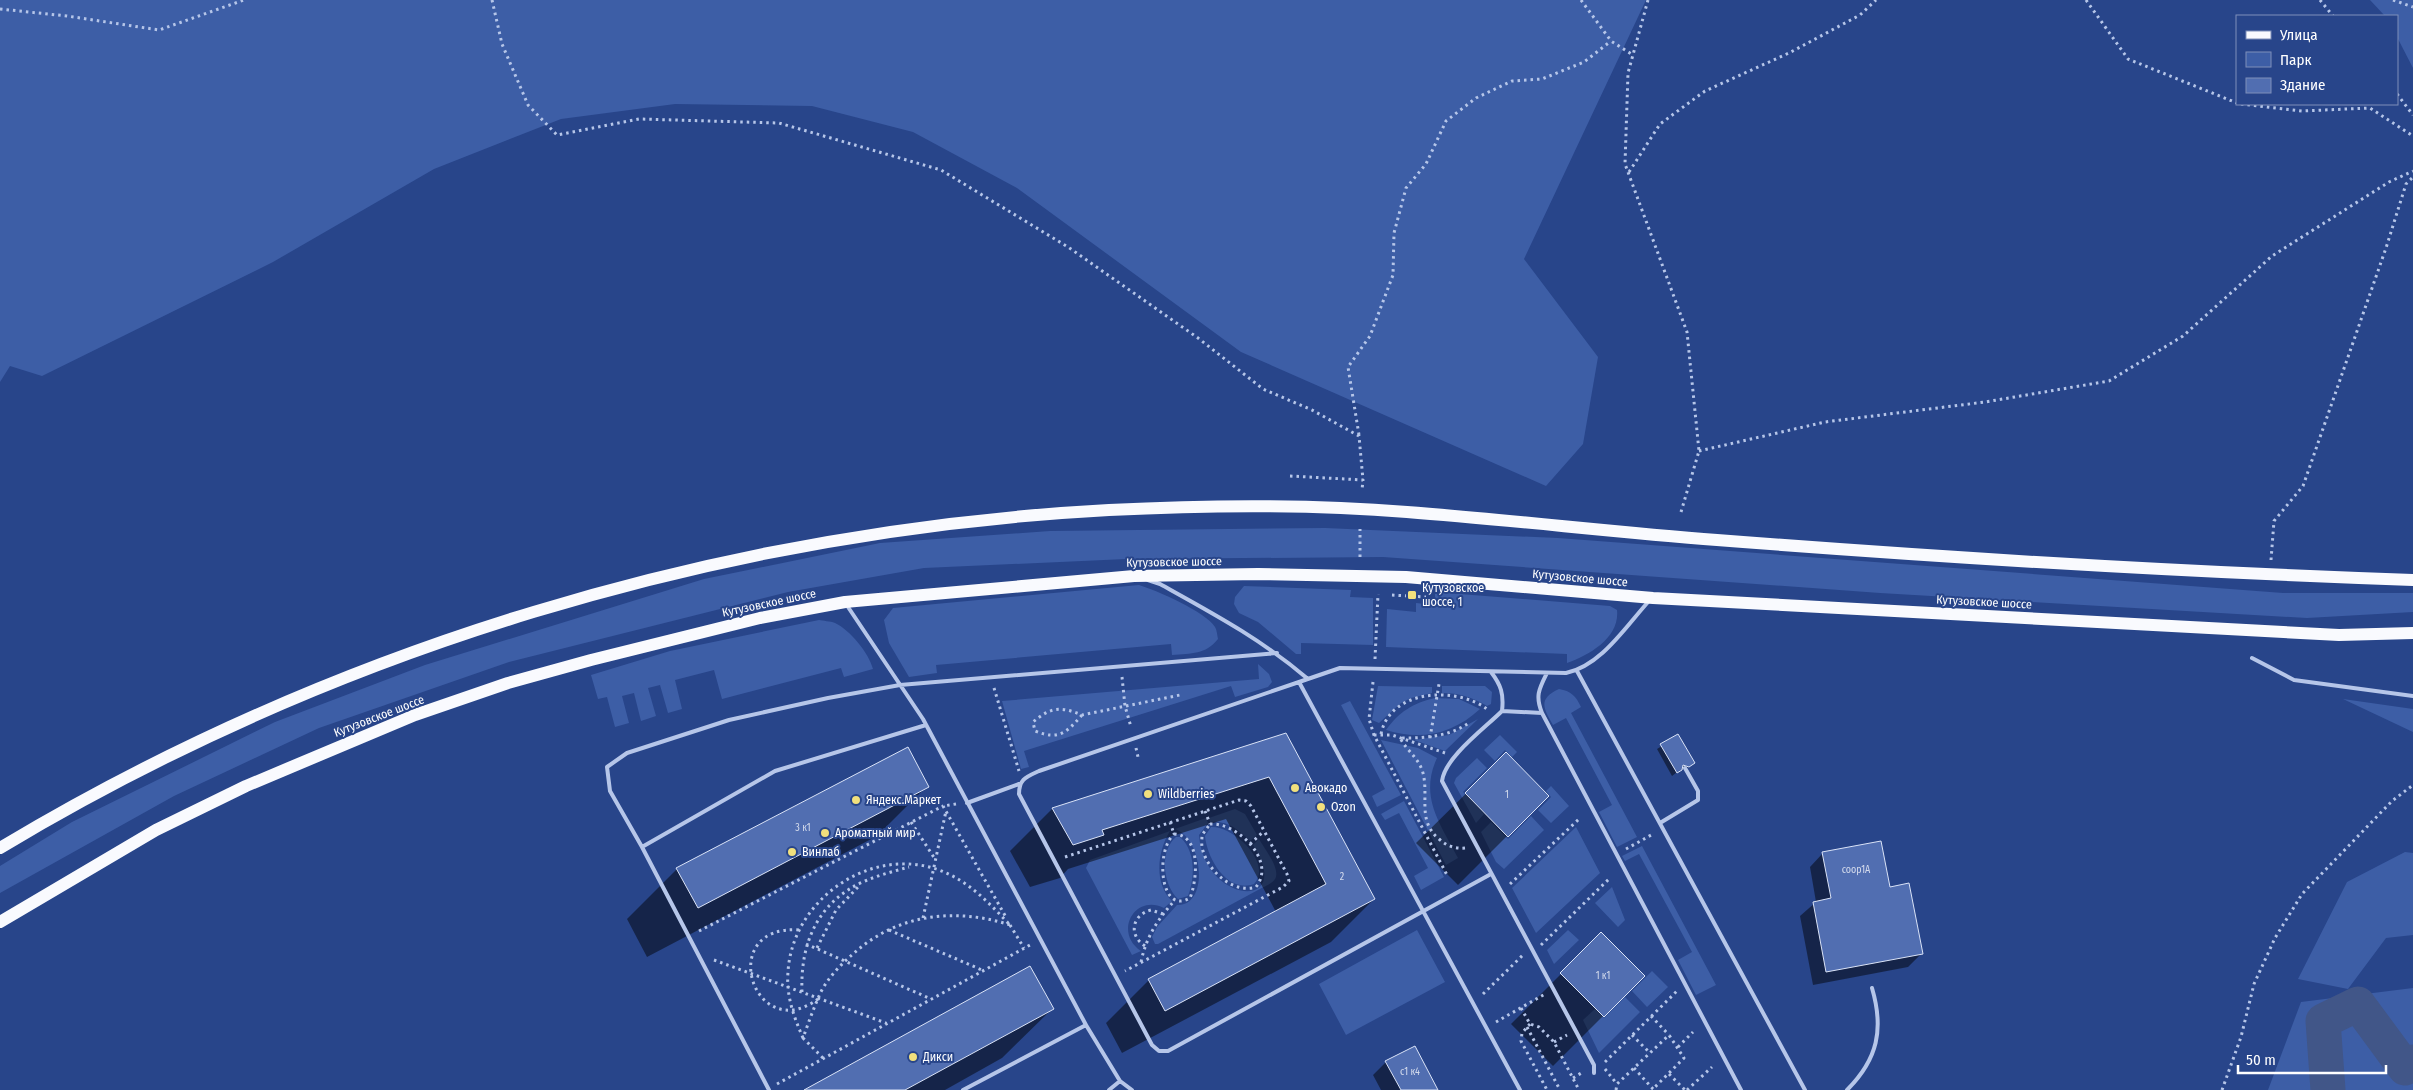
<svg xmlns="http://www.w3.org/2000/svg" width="2413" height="1090" font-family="'Fira Sans Condensed',sans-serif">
<rect width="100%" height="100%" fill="#28458a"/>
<!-- green -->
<path fill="#3d5ea6" d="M0,0H1646L1524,259L1598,357L1583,444L1546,486L1241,352L1017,188L913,132L812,106L675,104L561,119L434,169L273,262L42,376L10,366L0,382Z
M2370,0H2413V68L2397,37V16H2385Z
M1325,528L1558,538L2283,593H2413V612L2307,618L1880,593L1383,557L1126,559L924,568L788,592L509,662L319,728L174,796L0,893V866L72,822L275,722L425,665L704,579L880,543L1050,531Z
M1139,585C1156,590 1206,612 1215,627C1217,630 1217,635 1218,639C1205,655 1192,653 1172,655L1171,644L936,665L937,673L909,677L889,643L884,620L893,608Z
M1244,586L1351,590L1350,597L1373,598V645L1301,643V654H1296L1258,622L1239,613L1234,604L1235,597Z
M1435,592L1610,606L1617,610C1620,637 1590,655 1567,663V654L1386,647L1387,609L1416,612V603L1435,605Z
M819,620C823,621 830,621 835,623C850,630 869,653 873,669L844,677L841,668L722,699L714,670L675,680L682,709L668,713L660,685L648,688L656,716L641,721L634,693L622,696L629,723L615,727L607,697L598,699L591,675L670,651Z
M1258,664L1269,674L1272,682L1268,687L1235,697L1231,686L1024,751L1029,767L1021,769L1002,701L1259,679Z
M1378,686L1432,687V693L1411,698L1401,703L1379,723L1372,720Z
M1442,686H1485L1492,692L1491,704L1487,706C1472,697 1459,693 1442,693Z
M1559,689C1571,691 1576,696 1581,707L1571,713L1637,837L1617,847L1599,812L1612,805L1566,718L1553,725C1544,709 1537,699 1559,689Z
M1435,698L1459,699L1480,709C1453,734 1421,741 1386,730C1399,712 1413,703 1435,698Z
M2343,699L2413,709V732Z
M1350,701L1401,795L1377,807L1372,796L1385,789L1341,705Z
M1478,719L1445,751L1414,740L1449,735Z
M1500,735L1517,752L1512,757L1505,750L1495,761L1484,750Z
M1381,740L1418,748L1437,758C1419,797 1440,823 1458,858L1446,865Z
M1477,758L1487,768L1463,792L1484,814L1476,823L1454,783L1456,778Z
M1551,786L1569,806L1551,823L1538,810L1551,797L1546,791Z
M1404,801L1444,877L1421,890L1414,876L1428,868L1399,813L1385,820L1381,814Z
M1235,809L1245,814L1257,835L1250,841C1238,829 1227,820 1210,822L1209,818Z
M1531,816L1544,830L1504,869L1496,862L1481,832L1491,822L1508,839Z
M1206,818L1208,823L1199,835C1204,905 1296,911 1253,845L1259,839C1264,848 1281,869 1275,879C1272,884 1263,887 1258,890L1158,944H1155L1152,937L1157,927L1177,905C1209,907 1204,839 1175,829Z
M1211,827C1234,826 1273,863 1254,884C1227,894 1207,858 1205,836Z
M1576,827L1600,873L1536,933L1512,888Z
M1170,831C1158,850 1153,883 1172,901L1164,908C1135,893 1113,932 1141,951L1132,955L1086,868L1090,860Z
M1176,837H1180C1196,851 1195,878 1188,896L1178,899C1163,885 1159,851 1176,837Z
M1642,846L1716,985L1696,995L1678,960L1692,952L1639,854L1625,861L1622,856Z
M2405,852L2413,853V935L2386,938L2348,989L2298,979L2347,882Z
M1612,887L1625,920L1618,927L1595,903Z
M1417,930L1445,982L1346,1035L1319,984Z
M1568,930L1579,940L1554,964L1547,950Z
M1652,971L1668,987L1647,1007L1632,991Z
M2413,988V1090H2268L2301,1002Z
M1625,997L1640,1012L1599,1053L1583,1020L1595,1009L1604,1018Z"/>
<!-- shadow -->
<path fill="#0007" d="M1285,734L1374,899L1331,942L1122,1053L1106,1023L1149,980L1276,912L1226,819L1068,869L1060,878L1030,887L1010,851L1052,809Z
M1678,736L1689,767L1681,769L1672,776L1657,749Z
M1506,754L1547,796L1458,885L1416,843Z
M927,786L877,836L647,957L627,919L677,869Z
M1823,853L1889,888L1922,953L1908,967L1813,985L1800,916L1816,902L1810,867Z
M1601,934L1643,976L1553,1066L1511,1024Z
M1052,1009L1002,1058L945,1090H806Z
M1386,1062L1437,1090H1381L1373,1075Z"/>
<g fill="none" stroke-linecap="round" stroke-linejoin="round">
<!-- river -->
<path stroke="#415688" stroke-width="35" d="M2328,1090L2323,1021L2358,1004L2405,1068L2413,1062"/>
</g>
<!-- building -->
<path fill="#516eb1" stroke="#dae3f7" d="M1286,733L1375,899L1165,1011L1148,979L1326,884L1269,777L1102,830L1104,835L1073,845L1052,808Z
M1678,734L1695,763L1689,767L1683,765L1682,770L1677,773L1660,744Z
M908,747L929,787L698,908L676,868Z
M1506,752L1549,796L1508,837L1465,793Z
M1881,841L1890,887L1909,883L1923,954L1826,972L1813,902L1831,898L1822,852Z
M1601,932L1645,976L1604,1017L1560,973Z
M1030,966L1054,1009L905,1090H804Z
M1415,1046L1438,1090H1401L1385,1061Z"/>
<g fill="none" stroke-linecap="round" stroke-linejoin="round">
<!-- path -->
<path stroke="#b6c6e9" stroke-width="3" stroke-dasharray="2.5 4" stroke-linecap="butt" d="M492,0L502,44L528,105L557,135L639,119L779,123L941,170L1068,247L1198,338L1263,389L1312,410L1359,436L1363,480
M1581,0L1611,41L1633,55
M1648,0L1628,73L1625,164L1687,332L1699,451L1681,512
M2086,0L2128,59L2237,103
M2320,0L2333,16
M2393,0L2413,7
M0,9L67,16L159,30L244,0
M2397,94L2413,115
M2241,104L2302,111L2370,108L2413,136
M1629,172L1660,124L1705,91L1789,53L1860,15L1876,0
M1359,435L1348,367L1370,336L1393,275L1394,233L1406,188L1426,164L1446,121L1476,98L1512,81L1542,79L1584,62L1611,41
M1699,451L1825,422L1985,402L2109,381L2183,336L2272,256L2389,182L2413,171
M1290,476L1363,480L1362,490
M1360,557V529
M2271,560L2274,521L2303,486L2386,248L2406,184L2413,177
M1392,595L1426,597
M1375,659L1378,594
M1122,677L1125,706L1131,727
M1373,682L1369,719L1374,735L1447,875
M994,688L1019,771
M1082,715C1067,732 1059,741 1035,731L1033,722C1051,707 1060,706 1082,715L1180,695
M1381,734C1390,689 1456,686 1487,709L1485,710
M1374,735H1392L1445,753
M1430,738L1439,684
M1136,748L1138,757
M956,804L943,806L1007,919
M1205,811L1210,824
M911,822L935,859
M1170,822L1174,834
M1210,824C1237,822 1277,861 1256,887C1234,894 1209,872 1203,851C1201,846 1202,840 1202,835Z
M1174,834C1202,835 1197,881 1190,898C1160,916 1155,851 1174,834Z
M1250,844L1264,831
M1465,848C1455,849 1447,846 1439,839C1417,821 1429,797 1423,773C1419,758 1407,751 1400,738C1424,738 1450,737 1470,722
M1626,849L1653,834
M1065,857L1239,800L1246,801L1251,806L1287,874L1289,881L1283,887L1125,971
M1510,884L1579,819
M923,918L946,811
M1010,925L1024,948
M799,930C715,924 753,1047 818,999
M889,930L982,970
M699,931L943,806
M806,944L931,999
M1541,945L1610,878
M1145,946C1128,935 1132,915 1151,910L1163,914
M817,948L836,910L859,886
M714,960L886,1023
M1141,962C1146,937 1158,919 1175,900
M802,992C800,943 818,901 865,881C879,875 895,871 909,867
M1483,994L1524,954
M1521,1008L1530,1024L1539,1027L1554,1042L1579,1090
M1651,1016L1669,1035
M1496,1022L1545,994
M1530,1024L1522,1033L1521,1041L1547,1090
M1527,1027L1560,1090
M1632,1035L1650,1053
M803,1038C794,1017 786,996 788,972C792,900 870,845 939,870C969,881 989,903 1010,925
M1554,1042L1567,1035
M1678,1047L1693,1032
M823,1058L803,1038C808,1024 813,1010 819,996C826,980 840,965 853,954C897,914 955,907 1010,925
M1605,1062L1677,991
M1634,1068L1653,1089
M1605,1069L1617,1084
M1669,1074L1685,1090
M1573,1078L1583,1072
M777,1084L1030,945
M1616,1090L1617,1084L1669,1035L1684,1058L1652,1090
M1687,1090L1712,1067
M2222,1090L2241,1037L2254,984L2275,938L2302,894L2392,801L2413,785"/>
<!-- lane -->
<path stroke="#b6c6e9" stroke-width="4" d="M1148,580L1160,584C1214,614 1261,639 1308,679
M846,604L923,719L1086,1025L1120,1081L1109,1090
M2252,658L2294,680L2413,696
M1577,671L1805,1090
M1491,672C1501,685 1504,694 1502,711
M1299,682L1039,771C1026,777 1019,779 1019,794L1152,1045L1159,1051H1168L1491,874
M1542,713C1535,696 1539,689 1547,673
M967,803L1019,784
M1660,823L1698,800V791L1685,768
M642,847L775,771L926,725
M1594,1073V1065L1442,781C1445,757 1485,728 1502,711L1542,713L1741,1090
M1120,1081L1132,1090
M769,1090L642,847L610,791L607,767L627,753L729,720L828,698L900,685L1277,653
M963,1090L1086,1025
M1520,1090L1299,682L1340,668L1566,673C1601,666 1626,626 1649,601
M1847,1090C1878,1059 1884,1029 1872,988"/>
<!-- primary -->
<path stroke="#f9fafe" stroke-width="12" d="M0,848C333,648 721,531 1109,510C1207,505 1309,504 1407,512C1511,520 1614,532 1717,540C1949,558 2181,572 2413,580
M0,922L156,830L246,786L415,715L508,683L591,660L760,618L845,602L1134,576L1258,574L1406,577L1653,598L2339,635L2413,633"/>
</g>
<!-- markers -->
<g fill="#f1e07d" stroke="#28458a" stroke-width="2">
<rect x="1407" y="590" width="10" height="10" rx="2.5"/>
<circle cx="1295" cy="788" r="5"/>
<circle cx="1148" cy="794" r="5"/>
<circle cx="856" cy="800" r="5"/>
<circle cx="1321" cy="807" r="5"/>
<circle cx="825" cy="833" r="5"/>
<circle cx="792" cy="852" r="5"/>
<circle cx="913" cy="1057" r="5"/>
</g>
<g text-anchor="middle" stroke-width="4" stroke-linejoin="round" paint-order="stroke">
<!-- number labels -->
<g font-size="10" fill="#d4dbec">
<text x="1507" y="798">1</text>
<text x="803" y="831">3 к1</text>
<text x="1856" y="873">соор1А</text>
<text x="1342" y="880">2</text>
<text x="1603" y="979">1 к1</text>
<text x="1410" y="1075">с1 к4</text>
</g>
<!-- street labels -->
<g font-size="12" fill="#fff" stroke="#28458a">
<text transform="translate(1174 562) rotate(-1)" y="4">Кутузовское шоссе</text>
<text transform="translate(1580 578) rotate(5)" y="4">Кутузовское шоссе</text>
<text transform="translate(1984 602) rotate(3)" y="4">Кутузовское шоссе</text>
<text transform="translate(769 603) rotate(-12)" y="4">Кутузовское шоссе</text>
<text transform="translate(379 716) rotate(-21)" y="4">Кутузовское шоссе</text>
</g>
<!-- poi labels -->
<g font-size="12" fill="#fff" stroke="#28458a" text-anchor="start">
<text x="1422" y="592">Кутузовское<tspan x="1422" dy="14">шоссе, 1</tspan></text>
<text x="1305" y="792">Авокадо</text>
<text x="1158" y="798">Wildberries</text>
<text x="866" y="804">Яндекс.Маркет</text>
<text x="1331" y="811">Ozon</text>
<text x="835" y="837">Ароматный мир</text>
<text x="802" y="856">Винлаб</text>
<text x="923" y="1061">Дикси</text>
</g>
</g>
<!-- legend -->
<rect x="2236" y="15" width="162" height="90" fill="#28458a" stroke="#7e8fb9"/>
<rect x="2246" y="31" width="25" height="8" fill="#f9fafe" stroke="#7e8fb9"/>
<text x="2280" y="40" font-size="15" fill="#ffffff">Улица</text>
<rect x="2246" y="52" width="25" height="15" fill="#3d5ea6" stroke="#7e8fb9"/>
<text x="2280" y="65" font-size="15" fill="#ffffff">Парк</text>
<rect x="2246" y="78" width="25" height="15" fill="#516eb1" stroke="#7e8fb9"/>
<text x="2280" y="90" font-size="15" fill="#ffffff">Здание</text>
<!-- scale -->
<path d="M2238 1065v8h148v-8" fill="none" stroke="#ffffff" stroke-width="2.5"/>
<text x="2246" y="1065" font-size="15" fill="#ffffff" stroke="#28458a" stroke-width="4" paint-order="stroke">50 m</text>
</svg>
